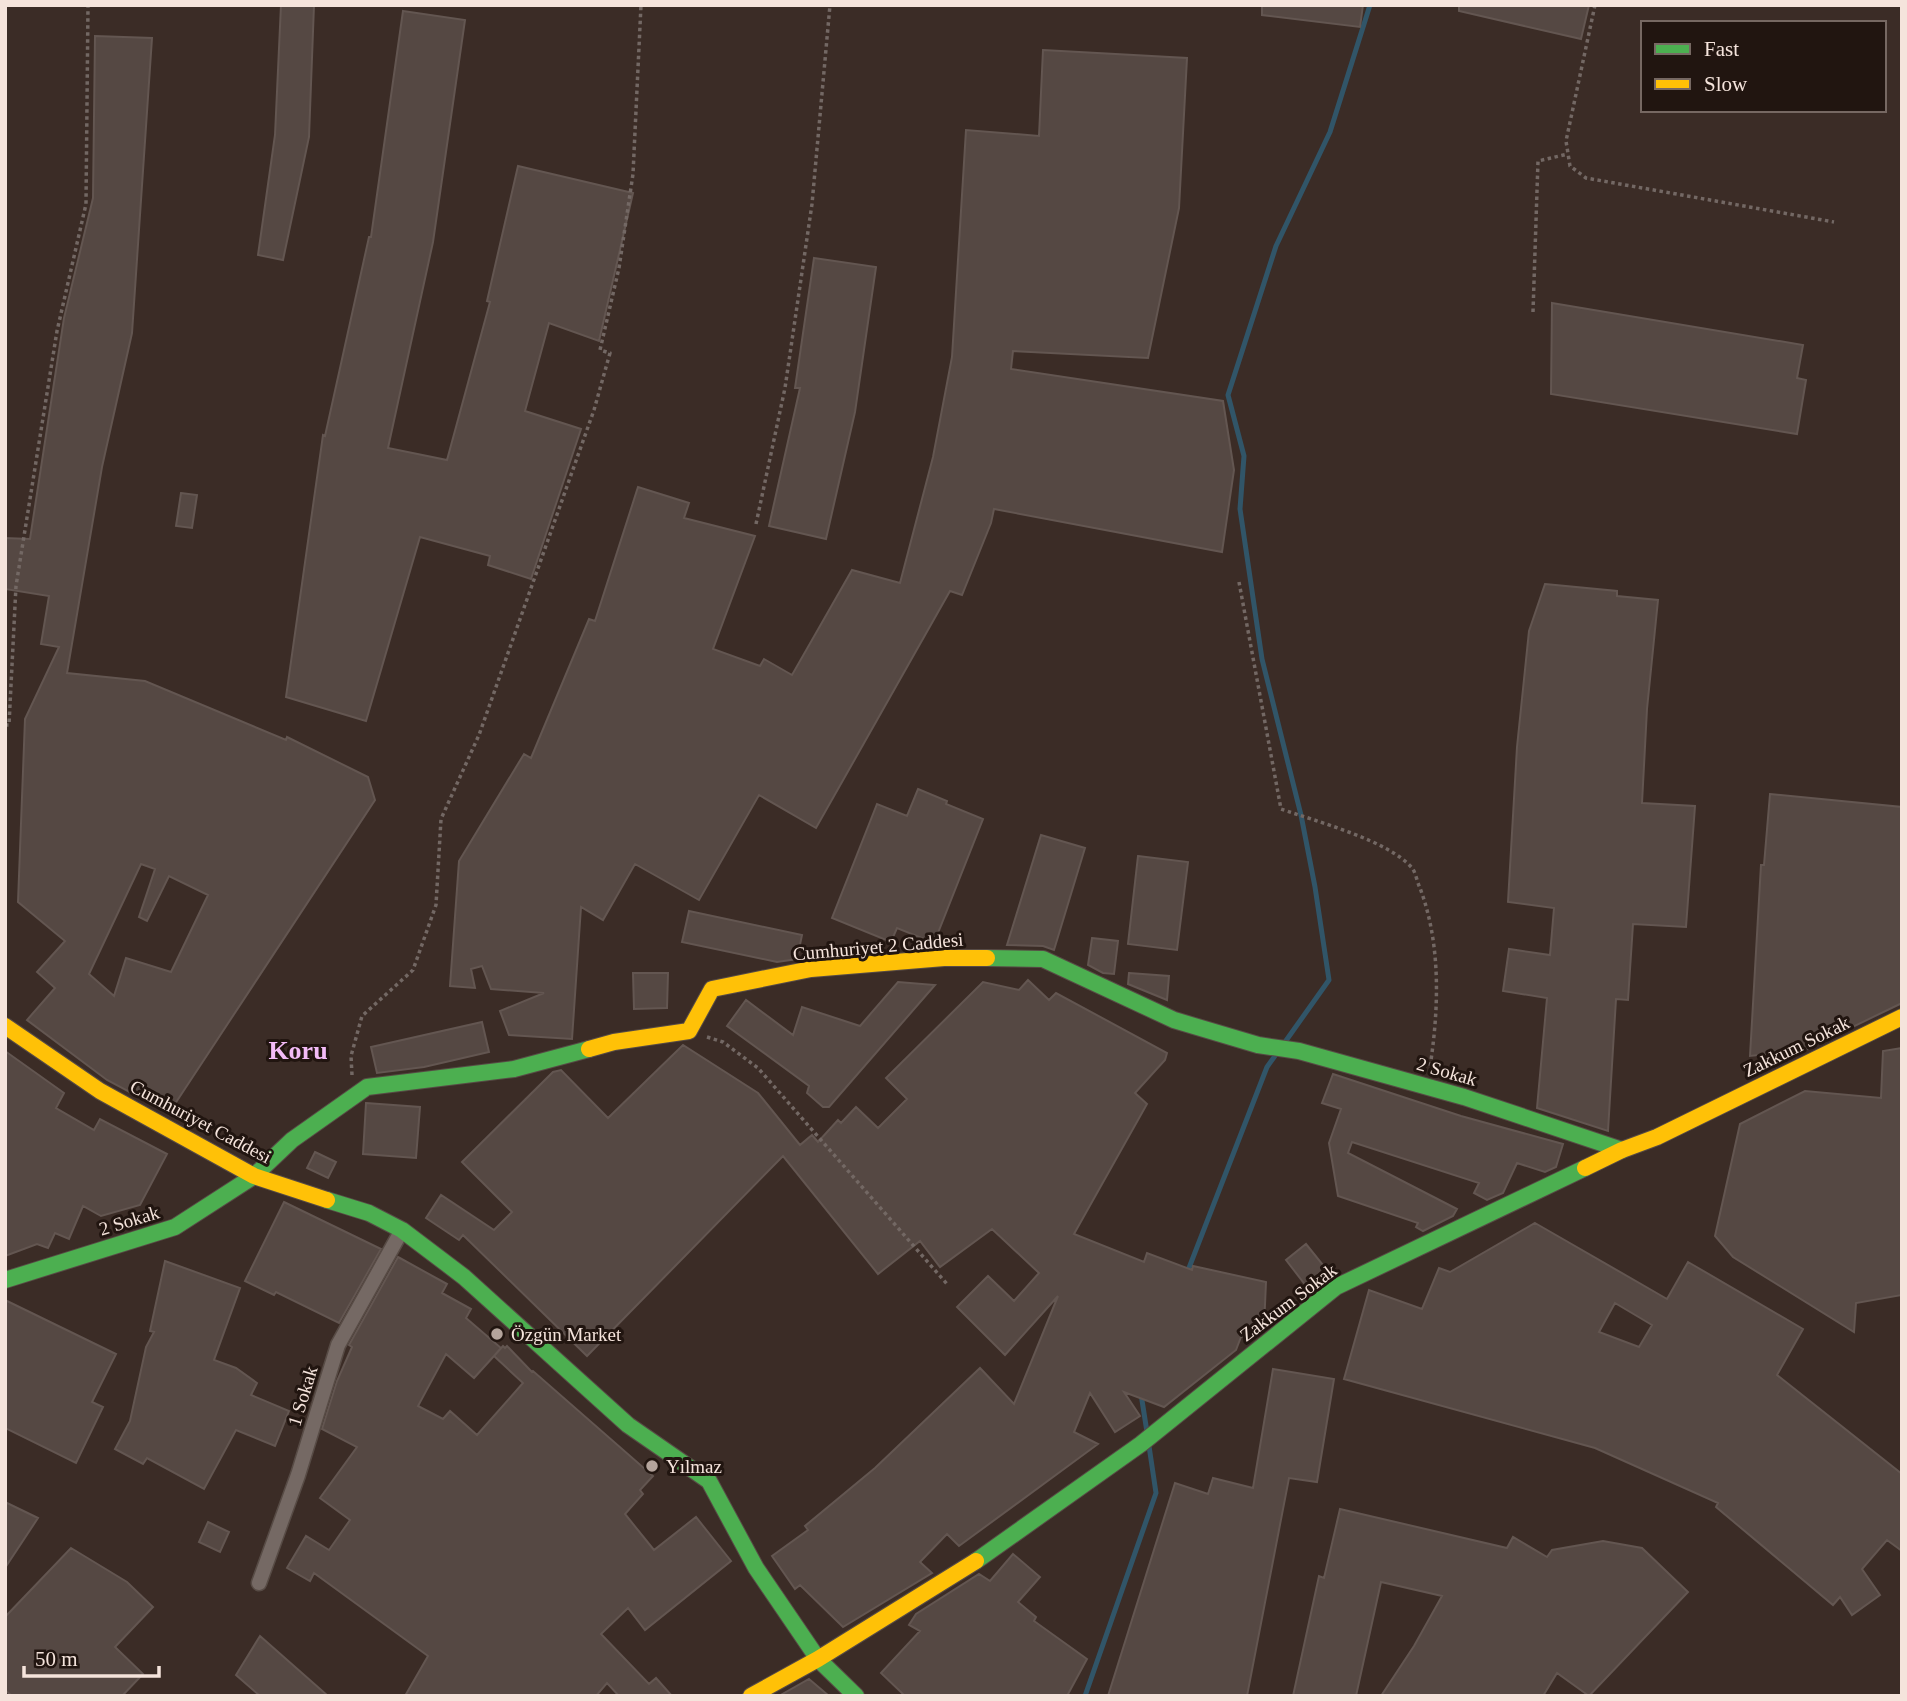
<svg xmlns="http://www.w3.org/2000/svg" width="1907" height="1701" font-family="'Times New Roman',serif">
<rect width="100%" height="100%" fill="#3b2c26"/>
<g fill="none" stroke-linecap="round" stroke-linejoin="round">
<!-- stream -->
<path stroke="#315568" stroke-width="5" d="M1285,1042L1329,980L1315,887L1301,815L1262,659L1240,509L1244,456L1228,395L1276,246L1330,132L1370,5
M1187,1273L1267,1067L1277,1053
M1141,1394L1147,1432
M1085,1696L1156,1493L1149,1446"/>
</g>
<!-- building -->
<path fill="#554843" stroke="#635651" stroke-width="2" fill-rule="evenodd" d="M281,5H314L309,137L283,260L258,255L275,135Z
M1262,5H1363L1360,27L1262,15Z
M1459,5H1589L1581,39L1459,11Z
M403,11L465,20L433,242L388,448L447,460L490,302L487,301L518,166L633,193L599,341L549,323L525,411L581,429L531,579L488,565L490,556L420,537L366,721L286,697L323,435L325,436L369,237H371Z
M95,36L152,38L132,333L102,467L67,673L145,681L286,740L287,737L368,777L375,800L169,1113L107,1080L27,1020L55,988L37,972L65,941L18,902L25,719L59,647L41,644L49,596L5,589V538L30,539L64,318L93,198ZM141,864L155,869L139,917L147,921L169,876L208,895L171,972L126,958L114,996L89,974Z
M1043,50L1187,58L1179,208L1148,358L1013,351L1011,369L1223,401L1234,470L1222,552L994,509L991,523L962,595L950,591L816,828L759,795L699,900L635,864L603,920L581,907L572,1039L509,1035L500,1011L544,993L491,989L482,966L471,969L475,988L450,986L459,861L524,754L531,758L589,619L595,621L638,487L689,503L684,518L755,536L713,649L760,666L764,659L792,675L852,570L900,583L933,457L952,357L966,130L1039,136Z
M814,258L876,267L855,412L826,539L769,526L800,388H795Z
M1552,303L1803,345L1797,378L1806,380L1797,434L1551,394Z
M181,493L197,495L192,528L176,526Z
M1545,584L1617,591V596L1658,600L1647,709L1642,803L1695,806L1686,927L1633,924L1628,1000L1616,999L1608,1131L1537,1108L1547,998L1503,991L1509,949L1550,955L1554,908L1508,902L1517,747L1529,631Z
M918,789L947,801L946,804L983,819L934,943L897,928L891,942L832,918L877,804L907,816Z
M1770,794L1902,807V1003L1805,1050L1750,1056L1761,865H1764Z
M1041,835L1085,848L1054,950L1043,946L1007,945Z
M1138,856L1188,862L1177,950L1128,944Z
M689,911L802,935L797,959L777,962L682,942Z
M1092,938L1118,941L1114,974L1103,973L1088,965Z
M633,973H668L667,1008L634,1009Z
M1129,973L1169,976L1167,1000L1128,984Z
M1028,980L1049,1000L1056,993L1167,1053L1165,1060L1135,1093L1147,1104L1074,1234L1144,1262L1147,1253L1192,1270L1193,1266L1266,1282L1264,1327L1241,1337L1236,1350L1164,1407L1124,1392L1140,1416L1115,1432L1090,1393L1074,1432L1098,1444L959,1546L947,1534L920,1562L932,1573L843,1627L800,1585L795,1589L772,1556L808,1530L805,1526L875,1468L980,1368L1014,1404L1058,1296L1005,1355L957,1307L988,1276L1014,1301L1039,1273L992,1229L940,1267L920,1241L878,1274L783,1156L587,1356L463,1235L459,1240L426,1218L441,1195L494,1230L512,1212L462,1162L553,1072L561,1070L608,1118L683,1045L758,1093L800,1145L812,1135L818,1142L838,1120L841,1123L856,1107L878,1128L907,1099L886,1078L983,982L1019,990Z
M898,982L935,985L829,1107H823L807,1093L809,1086L727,1026L746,1000L793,1035L802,1007L860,1026Z
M482,1022L489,1052L424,1067L377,1073L371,1047Z
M1902,1048V1295L1856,1303L1854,1332L1733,1257L1715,1236L1740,1124L1805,1091L1881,1098L1883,1051Z
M5,1051L64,1093L56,1108L94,1130L100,1119L167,1154L140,1205L101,1216L83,1206L69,1239L55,1233L48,1248L37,1244L5,1256Z
M1333,1074L1461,1116L1563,1144L1556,1167L1545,1172L1517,1163L1503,1193L1487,1200L1474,1193L1479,1183L1352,1142L1348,1153L1457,1209L1453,1216L1423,1231L1416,1227L1418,1223L1338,1196L1329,1143L1341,1109L1322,1103Z
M366,1103L420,1107L416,1158L363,1154Z
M315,1152L336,1162L328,1178L307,1168Z
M284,1202L381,1249L339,1323L276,1292L274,1295L245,1281Z
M1535,1223L1667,1299L1688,1262L1803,1329L1777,1375L1902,1474V1551L1887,1540L1862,1569L1880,1595L1852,1615L1840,1597L1833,1605L1716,1507L1718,1503L1595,1448L1344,1379L1369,1290L1422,1309L1439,1268L1450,1272ZM1615,1303L1652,1325L1639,1347L1599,1332Z
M1306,1244L1331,1275L1310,1291L1286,1260Z
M398,1257L447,1284L442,1293L471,1309L466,1318L501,1348L494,1356L503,1346L505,1348L507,1346L532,1372L533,1371L653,1476L640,1490L643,1494L625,1514L654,1550L696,1517L731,1561L645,1630L628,1608L601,1634L649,1684L656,1678L672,1696H619L607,1683L596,1696H405L428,1656L314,1573L310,1581L287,1568L306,1536L329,1550L350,1520L320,1498L357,1447L322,1429L337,1381L352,1347L349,1345ZM446,1354L474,1378L494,1356L523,1383L477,1435L450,1411L443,1419L418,1406Z
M165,1261L240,1288L214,1360L236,1368L257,1383L251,1395L289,1411L275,1446L236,1430L204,1489L147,1458L143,1464L115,1449L130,1421L146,1347L154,1332L150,1331Z
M5,1300L116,1354L92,1402L103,1407L76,1463L5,1428Z
M1273,1369L1334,1379L1317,1482L1289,1478L1247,1696H1108L1175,1483L1208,1494L1213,1478L1253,1488Z
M5,1502L38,1518L5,1568Z
M1340,1509L1507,1548L1513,1537L1547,1557L1552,1550L1603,1541L1642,1548L1688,1592L1589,1696L1557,1673L1543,1696H1381L1414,1646L1442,1596L1381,1582L1356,1696H1293L1319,1576L1324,1578Z
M208,1522L229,1532L220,1552L199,1542Z
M71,1548L127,1582L153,1607L115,1647L143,1674L122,1696H12L5,1690V1617Z
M1013,1554L1040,1577L1018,1602L1036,1617L1034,1621L1087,1659L1067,1696H905L881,1673L920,1631L909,1625L916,1614L979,1574L990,1581Z
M260,1636L328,1696H260L236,1675Z
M809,1679L829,1696H779Z"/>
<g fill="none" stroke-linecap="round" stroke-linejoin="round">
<defs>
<path id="street" d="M259,1583L298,1475L338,1345L402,1230"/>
<path id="fast" d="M987,958L1043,959L1174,1020L1258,1045L1299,1051L1464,1097L1622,1150
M327,1200L369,1213L402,1230L464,1277L628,1425L709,1481L756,1568L818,1659L856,1696
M5,1280L175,1227L254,1176L292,1140L367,1087L514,1069L589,1049
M976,1561L1141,1444L1336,1287L1585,1168"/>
<path id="slow" d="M5,1026L100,1091L254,1176L327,1200
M589,1049L614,1042L689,1031L712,989L811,969L944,958H987
M1585,1168L1622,1150L1657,1137L1902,1017
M751,1696L818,1659L976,1561"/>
</defs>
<!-- street casing -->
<use href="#street" stroke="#574b45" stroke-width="17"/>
<!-- fast casing -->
<use href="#fast" stroke="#574b45" stroke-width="18"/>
<!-- slow casing -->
<use href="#slow" stroke="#574b45" stroke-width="18"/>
<!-- path -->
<path stroke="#736864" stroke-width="3.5" stroke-dasharray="3.5 3.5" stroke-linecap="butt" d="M1595,5L1566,141L1570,166L1586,178L1834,222
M1533,312L1538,161L1568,154
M756,524L785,388L812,204L830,5
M1239,582L1281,809C1315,821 1390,841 1412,868C1416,873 1417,882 1420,888C1441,944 1439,1008 1430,1067
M5,725H9L16,586L57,331L86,204L88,5
M707,1037L723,1042L758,1068L947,1284
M352,1075L351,1056L362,1016L413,970L436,905L441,819L479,735L594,410L610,353L600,350L619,268L633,174L641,5"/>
<!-- street -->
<use href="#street" stroke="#756964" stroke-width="14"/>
<!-- fast -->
<use href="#fast" stroke="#4caf50" stroke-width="16"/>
<!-- slow -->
<use href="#slow" stroke="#ffc107" stroke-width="16"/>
</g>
<!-- markers -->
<g fill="#b4a49c" stroke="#211510" stroke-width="2.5">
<circle cx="497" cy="1334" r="7"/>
<circle cx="652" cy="1466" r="7"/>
</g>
<g text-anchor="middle" stroke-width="6" stroke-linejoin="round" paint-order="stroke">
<!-- street labels -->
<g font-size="19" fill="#f5e4dc" stroke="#211510">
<text transform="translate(878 946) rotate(-5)" y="7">Cumhuriyet 2 Caddesi</text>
<text transform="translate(1796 1046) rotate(-26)" y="7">Zakkum Sokak</text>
<text transform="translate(1447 1071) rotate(16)" y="7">2 Sokak</text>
<text transform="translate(201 1121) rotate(28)" y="7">Cumhuriyet Caddesi</text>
<text transform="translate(129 1220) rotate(-17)" y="7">2 Sokak</text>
<text transform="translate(1288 1302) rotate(-37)" y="7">Zakkum Sokak</text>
<text transform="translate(302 1396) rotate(-73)" y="7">1 Sokak</text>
</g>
<!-- poi labels -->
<g font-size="19" fill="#f5e4dc" stroke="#211510" text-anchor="start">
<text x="511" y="1341">Özgün Market</text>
<text x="666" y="1473">Yılmaz</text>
</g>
<!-- district labels -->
<g font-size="26" font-weight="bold" fill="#f3bbf7" stroke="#211510">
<text x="298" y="1059">Koru</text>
</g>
</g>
<!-- border -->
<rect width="1907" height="1701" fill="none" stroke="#f5e4dc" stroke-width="14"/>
<!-- legend -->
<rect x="1641" y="21" width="245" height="91" fill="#211510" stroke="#766862" stroke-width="2"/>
<rect x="1655" y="44" width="35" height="10" fill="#4caf50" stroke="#766862" stroke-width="2"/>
<text x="1704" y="56" font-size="21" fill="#f5e4dc">Fast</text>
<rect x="1655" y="79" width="35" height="10" fill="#ffc107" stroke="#766862" stroke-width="2"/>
<text x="1704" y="91" font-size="21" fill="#f5e4dc">Slow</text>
<!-- scale -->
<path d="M24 1666v10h135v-10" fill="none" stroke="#f5e4dc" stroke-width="3.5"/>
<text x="35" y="1666" font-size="21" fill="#f5e4dc" stroke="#211510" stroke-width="5" paint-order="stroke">50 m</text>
</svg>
